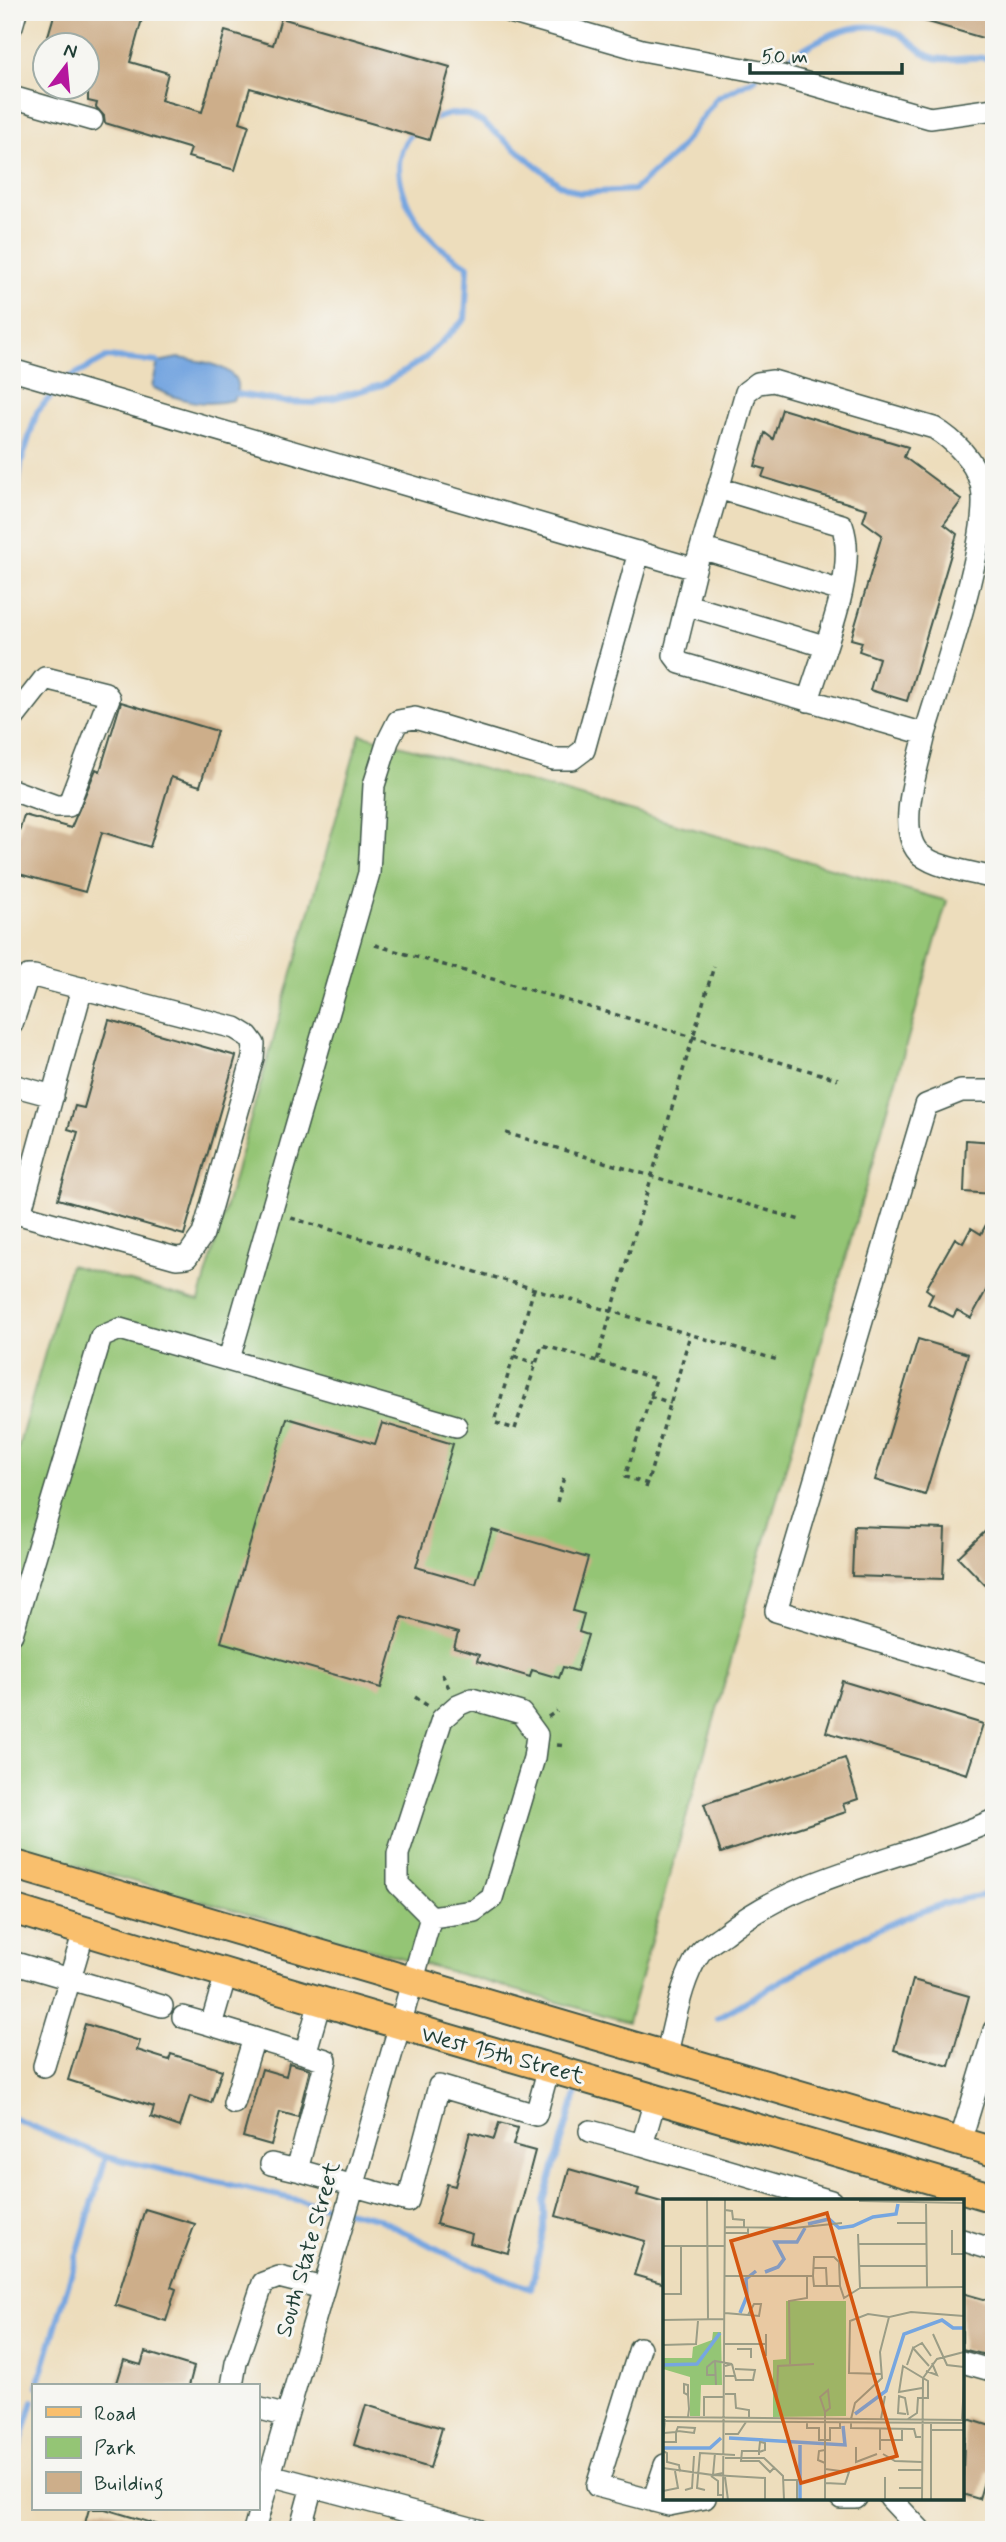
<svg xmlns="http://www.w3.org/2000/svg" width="1006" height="2542" font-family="Mynerve,sans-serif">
<rect width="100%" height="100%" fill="#f6f6f2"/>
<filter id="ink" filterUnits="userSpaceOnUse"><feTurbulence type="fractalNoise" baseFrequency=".0143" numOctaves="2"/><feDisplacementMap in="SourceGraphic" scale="14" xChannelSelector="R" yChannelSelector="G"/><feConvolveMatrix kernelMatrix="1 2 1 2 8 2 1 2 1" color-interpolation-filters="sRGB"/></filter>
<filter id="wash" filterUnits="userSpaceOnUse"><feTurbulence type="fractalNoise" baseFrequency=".00686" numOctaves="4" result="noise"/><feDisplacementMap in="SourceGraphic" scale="28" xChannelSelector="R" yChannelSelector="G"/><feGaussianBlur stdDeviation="1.57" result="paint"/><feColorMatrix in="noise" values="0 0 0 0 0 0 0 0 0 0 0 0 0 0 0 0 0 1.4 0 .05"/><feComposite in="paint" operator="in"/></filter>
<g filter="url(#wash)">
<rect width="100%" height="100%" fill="#edddbc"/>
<!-- green -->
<path fill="#94c575" stroke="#5a8154" stroke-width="2" d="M360,734L947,901L628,2022L12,1847V1469L70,1265L199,1301Z"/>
<!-- water -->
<path fill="#76a6e0" stroke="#4a728a" stroke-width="2" d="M178,358C198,360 253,367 233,400C204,407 179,401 152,387L158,362Z"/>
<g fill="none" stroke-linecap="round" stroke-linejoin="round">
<!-- stream -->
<path stroke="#76a6e0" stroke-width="6" d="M772,70C806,46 854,11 899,34C912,41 920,54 935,58C954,62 974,55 994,59
M431,120L450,114H465L481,121L559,184L579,193L634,190L676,153L717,98L756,78
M65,380L107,357L158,362
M237,394L285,402L315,403L382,385L424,359L465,319L468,266C458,259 446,253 437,244C408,218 381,161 415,130
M12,532L21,463L37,412L58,388
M717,2018C797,1973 902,1903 994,1894
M12,2118L106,2157L377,2218L455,2258L531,2289L544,2229V2201L576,2094
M38,2386L106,2157
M12,2472L33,2401"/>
</g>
<g id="blocks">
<!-- building -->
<path fill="#cdae8a" d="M55,12H144L130,62L168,73L161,100L202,112L225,31L273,45L281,18L450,67L429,140L250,88L240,122L249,125L235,170L188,157L191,149L105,123L104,116L96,107L97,103L88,101V46H45Z
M912,12H994V13L986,39L911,17Z
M782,409L908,447L904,457L962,500L944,524L957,534L907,701L870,690L879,658L859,651L862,642L851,639L882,535L863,521L867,509L762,477L765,469L755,466L765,433L773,439Z
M121,702L217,731L200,786L171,777L150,847L102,832L85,892L12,872V856L24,815L71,828L96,769L100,771Z
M109,1020L236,1056L184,1235L58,1199L78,1132L68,1129L75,1106L84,1108Z
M966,1140L994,1142V1194L964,1192Z
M994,1210V1276L971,1318L957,1310L953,1317L928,1304L933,1294L926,1289L955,1238L963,1243L971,1228L981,1234Z
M918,1339L968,1354L925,1495L875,1480Z
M287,1418L375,1444L382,1423L453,1444L416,1567L476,1584L492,1530L588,1558L573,1611L584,1614L579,1632L588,1635L577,1671L563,1667L559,1678L532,1670L530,1677L477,1661L479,1655L454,1648L458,1633L402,1617L381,1688L221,1642Z
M994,1523V1594L958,1557Z
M854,1526L945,1529L943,1579L852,1576Z
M842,1681L983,1724L967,1774L826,1732Z
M845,1758L858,1799L843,1804L846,1812L721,1853L704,1804Z
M913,1980L969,1996L949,2066L894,2050Z
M85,2024L140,2041L137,2050L169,2060L171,2054L222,2070L211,2103L190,2096L180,2127L151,2117L154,2107L68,2080Z
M289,2063L310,2069L298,2117L280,2112L271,2145L243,2137L262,2069L286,2076Z
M499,2123L518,2128L513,2145L535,2151L508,2253L470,2243L472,2234L436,2224L447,2184L455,2186L470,2132L494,2139Z
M569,2169L639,2189L637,2195L665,2203V2284L634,2275L645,2241L556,2216Z
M145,2209L195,2224L171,2287L176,2289L166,2321L115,2305Z
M962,2293L994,2302V2357L962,2349Z
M145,2352L194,2367L189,2386H116L124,2360L141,2365Z
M366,2405L442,2428L430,2468L354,2445Z
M965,2418L994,2427V2472L987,2471L979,2499L962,2494Z
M89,2509H105L162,2526L161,2530H83Z"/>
</g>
</g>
<g filter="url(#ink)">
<use href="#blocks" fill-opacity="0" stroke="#3e5548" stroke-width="2"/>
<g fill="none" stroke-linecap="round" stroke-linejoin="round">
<defs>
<path id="minor" d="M510,12L642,50L782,76L930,118L994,109
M12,26L16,12
M12,97L92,120
M12,370L695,569L674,655L680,663L925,734C919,764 894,832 921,855C939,869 972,872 994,878
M718,488L842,525C859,571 822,653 808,701
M701,548L841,591
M695,569L746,392L758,383L773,381L934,428C954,440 974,460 981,484C994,528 940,683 925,734
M687,605L824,646
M12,720L45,678L105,693L109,698L68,806H56L12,790
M12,1024L28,976H34L235,1028L248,1036L254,1044L253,1058L203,1234L187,1257L176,1258L12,1212
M12,1085L53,1096
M994,1091H961L926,1105L776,1611L994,1676
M20,1214L82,988
M229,1359L369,873L374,785L388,741L398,721L415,718L553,759H572L584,750L639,552
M12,1634L101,1337L120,1329L456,1426
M12,1962L162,2006
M226,1974L211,2025L326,2060L297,2170L408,2201L439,2086L536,2115L549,2067
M183,2017L211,2025
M305,2054L320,2002
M666,2056C675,2024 680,1982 699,1954C704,1946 716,1940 724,1934C802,1872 905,1860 994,1820
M44,2066L84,1931
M656,2097L642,2145L831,2201
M234,2103L254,2038
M590,2131L642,2145
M960,2142L994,2030
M271,2164L297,2170
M962,2240L994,2250
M640,2348L597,2486L669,2505L705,2498
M962,2362L994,2371
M232,2386L236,2363L263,2283L279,2277L323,2288
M257,2408L287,2416
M270,2475L478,2530
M841,2498H856
M890,2498L920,2530
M653,2501L665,2465
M254,2530L431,1917L398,1884V1854L442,1719L458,1705L472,1699L521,1713L537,1735L534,1758L492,1898L474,1911L431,1917
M300,2530L312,2486"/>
<path id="major" d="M12,1864L994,2152
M12,1909C339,2009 667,2101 994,2198"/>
</defs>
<!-- minor casing -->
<use href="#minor" stroke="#3e5548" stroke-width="24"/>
<!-- major casing -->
<use href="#major" stroke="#3e5548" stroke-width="32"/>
<!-- path -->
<path stroke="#3e5548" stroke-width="3.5" stroke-dasharray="5 5" stroke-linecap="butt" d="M375,945L838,1079
M506,1133L800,1220
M291,1218L778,1360
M514,1356L535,1363
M650,1396L671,1403
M495,1418L534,1289
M496,1423L515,1429L542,1345L597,1361
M648,1484L625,1477L656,1379L597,1361L714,966
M646,1488L690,1335
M557,1502L564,1477
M442,1674L449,1688
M415,1697L428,1706
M548,1717L557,1711
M557,1745L566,1746"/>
<!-- minor -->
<use href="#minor" stroke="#fff" stroke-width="21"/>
<!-- major -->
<use href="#major" stroke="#f9bf6d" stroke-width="28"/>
</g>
</g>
<g text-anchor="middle" stroke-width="6" stroke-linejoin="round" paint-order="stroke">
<!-- street labels -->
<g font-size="23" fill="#1f3d34" stroke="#f6f6f2">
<text transform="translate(503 2054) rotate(15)" y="8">West 15th Street</text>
<text transform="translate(307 2249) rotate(-74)" y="8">South State Street</text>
</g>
</g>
<!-- overview -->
<g transform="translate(663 2199)">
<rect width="301" height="301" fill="#edddbc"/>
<path d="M123,102H183V217L110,218V161L123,160ZM50,133H58L59,186H38L37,217H27V178L0,170V159H29L30,148L49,141Z" fill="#94c575"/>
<path fill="none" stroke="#76a6e0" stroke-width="3.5" d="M145,25L166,20L176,29L190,27L210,18L233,15L235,5M102,73L115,68L121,60L112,43H134L142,29M77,114L84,97L83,80L93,72M0,166L34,165L57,134M192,215L223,192L241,135L279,121L290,129H301M66,239L182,246L180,227M0,249H47L58,239M137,301V246"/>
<path fill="none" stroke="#9b9d86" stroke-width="2" d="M44,0L45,120M196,2L301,4M263,3L264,88M62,11L69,12L70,20L81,21V29M234,24H263M62,28L131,29L179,24M289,31V55H301M62,34H85V29M195,35L197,89L301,88M195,45H263M0,47H61M196,67H264M150,69H163L164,87M62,77H150L151,87H177L181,99L197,89M150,77L151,58H171L176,63L177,87M0,95H18V47M62,114L96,117L98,105H91L85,116M0,121L62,120M103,135V157M270,135L284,166L301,168M62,145H103M0,146L33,145L35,122M250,149L259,144L268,157M74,150H88V159M51,162L44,168V176H52M127,165L126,102L144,99V77M244,166L250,149L266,167M72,170L92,171L90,181H73L72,177M263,172L274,176L269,164M219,175L186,174L187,122L205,115L226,118M62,177H72L69,165M53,186L52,162L69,165L62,167M62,195H72L73,209L86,211V219M114,198L115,167L151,165M243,215L235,214L236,197L242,199L245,216M41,217V198H60M0,218L301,221M25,218L26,210L25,196V186L21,185V194L25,196M188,220L192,204L219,179L217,153L226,118L248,113L301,117M218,220L222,197M245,220L254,214L255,199H265V182L240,167L236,193L259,189M299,221L301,184M0,222L301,224M144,224V229H156V241H167V229H177V224M188,224V229L251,230L253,238H258M268,224V301M268,231H301M62,235H75L83,223M217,241H239V230M0,243H13V233L15,228L32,229L31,234L15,232L13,233L1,234M0,243L2,220M193,248V263L214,255M162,251L156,252L155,261L162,264M217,251V229M0,252L4,254V263L16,266L17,273M96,252L97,243L102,244V251L96,253M220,255L232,262L259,263M96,256V252H79L78,262H96L107,273L112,268M62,259H101L120,277L121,301M0,269L50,276L52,254M162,270L186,273L182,285L162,284M235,271H259M60,274L50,276L102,279V301M48,277L55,282V296H60M62,278L65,301M121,281H134V301M236,289H259M22,291L29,289L31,257M42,291L34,289L37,254L72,256M0,292L15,289L12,272M60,301L62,0M162,301V213L157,198L165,191L167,209L162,213M222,301V278M259,301L260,179L274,160L301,153"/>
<path fill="#d45610" fill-opacity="0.15" stroke="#d45610" stroke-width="3.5" d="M164,14L234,257L138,284L68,42Z"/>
<rect width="301" height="301" fill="none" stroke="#1f3d34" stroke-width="3.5"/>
</g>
<!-- margin -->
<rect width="1006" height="2542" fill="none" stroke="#f6f6f2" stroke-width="42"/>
<!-- legend -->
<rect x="32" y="2384" width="228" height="126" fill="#f6f6f2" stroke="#a0aca6" stroke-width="2"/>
<rect x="46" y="2407" width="35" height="10" fill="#f9bf6d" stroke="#a0aca6" stroke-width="2"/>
<text x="94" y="2420" font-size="21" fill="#1f3d34">Road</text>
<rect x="46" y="2437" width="35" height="21" fill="#94c575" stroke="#a0aca6" stroke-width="2"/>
<text x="94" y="2454" font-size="21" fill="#1f3d34">Park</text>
<rect x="46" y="2472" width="35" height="21" fill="#cdae8a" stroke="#a0aca6" stroke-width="2"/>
<text x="94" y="2490" font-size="21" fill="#1f3d34">Building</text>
<!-- north arrow -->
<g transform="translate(66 66) rotate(16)"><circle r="33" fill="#f6f6f2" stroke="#a0aca6" stroke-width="2"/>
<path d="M0-5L12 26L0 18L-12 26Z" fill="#b5179e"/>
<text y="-10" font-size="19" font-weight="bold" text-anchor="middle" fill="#1f3d34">N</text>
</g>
<!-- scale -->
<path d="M750 63v10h152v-10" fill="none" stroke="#1f3d34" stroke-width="3.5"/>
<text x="761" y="63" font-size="21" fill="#1f3d34" stroke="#f6f6f2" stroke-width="5" paint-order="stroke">50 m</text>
</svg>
